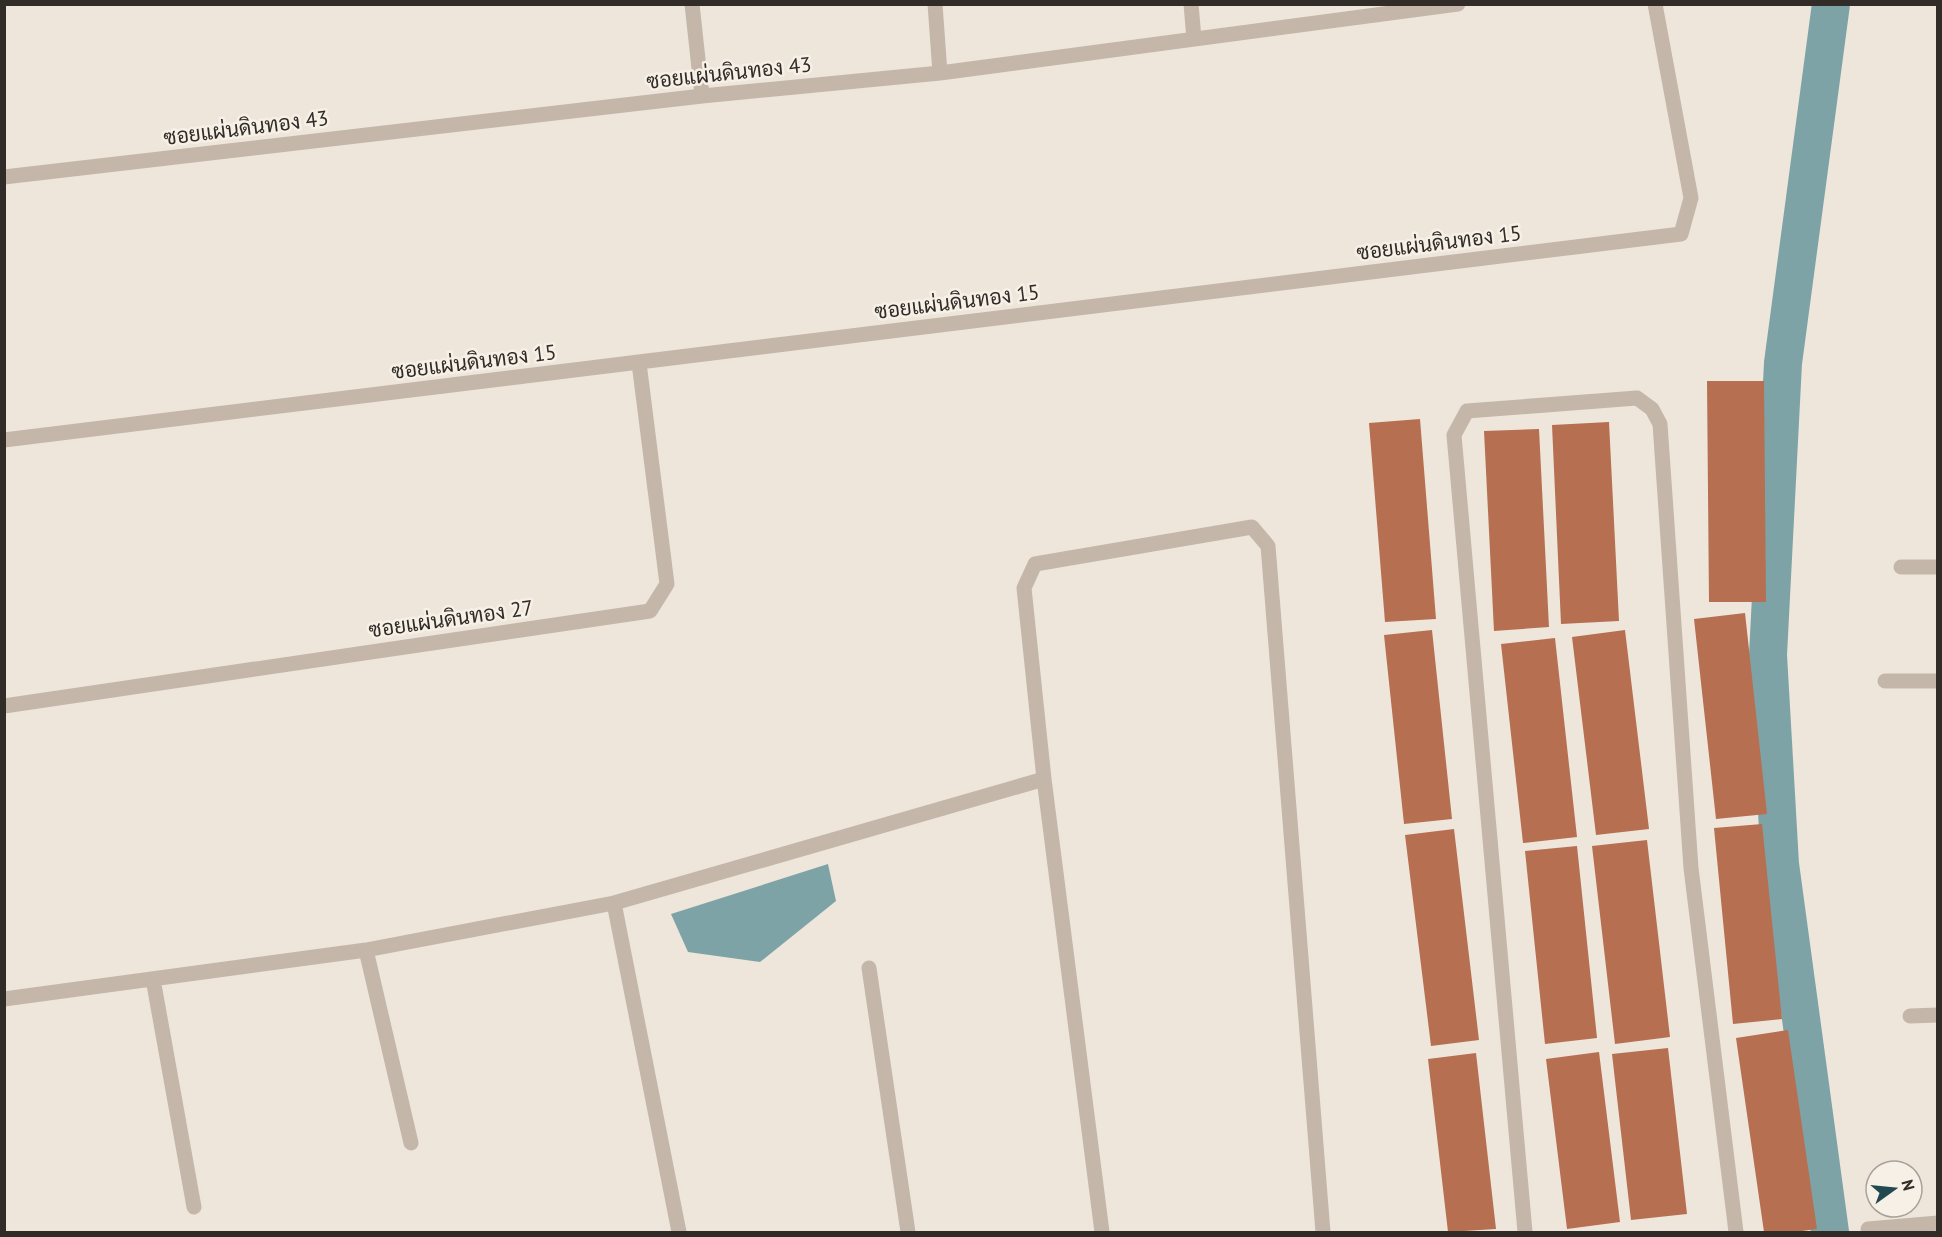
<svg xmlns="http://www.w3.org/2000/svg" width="1942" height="1237" font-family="'PT Sans',Sarabun,sans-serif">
<rect width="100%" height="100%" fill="#eee6db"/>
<!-- water -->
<path fill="#7ea3a7" d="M828,864L836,901L760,962L688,952L671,914Z"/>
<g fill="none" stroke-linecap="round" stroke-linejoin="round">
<!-- canal -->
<path stroke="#7ea3a7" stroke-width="38" d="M1830,1232L1780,864L1768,655L1783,363L1831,4"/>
</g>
<!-- building -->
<path fill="#b66f51" d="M1707,381H1764L1766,602H1709Z
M1420,419L1436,619L1385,622L1369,423Z
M1609,422L1619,621L1561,624L1552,425Z
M1539,429L1549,627L1494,631L1484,431Z
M1745,613L1767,814L1716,819L1694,619Z
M1432,630L1452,819L1404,824L1384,635Z
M1625,630L1649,829L1596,835L1572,637Z
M1555,638L1577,837L1523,843L1501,644Z
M1762,824L1782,1019L1733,1024L1714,828Z
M1454,829L1479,1040L1431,1046L1405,835Z
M1647,840L1670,1037L1615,1044L1592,846Z
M1577,846L1597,1038L1545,1044L1525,851Z
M1788,1030L1817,1229L1795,1232H1764L1736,1038Z
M1668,1048L1687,1214L1631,1220L1612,1054Z
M1599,1052L1620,1222L1567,1229L1546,1059Z
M1476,1053L1496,1229L1448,1232L1428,1059Z"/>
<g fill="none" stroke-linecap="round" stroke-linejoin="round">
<!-- minor -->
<path stroke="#c4b7a9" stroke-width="15" d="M692,4L702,96
M935,4L940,73
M1191,4L1194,39
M4,177L702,96L940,73L1458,4
M4,440L1681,234L1691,198L1655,4
M1901,567H1938
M1885,681H1938
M4,706L650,611L667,584L639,363
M614,903L679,1232
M366,950L411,1143
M869,968L908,1232
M153,979L194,1207
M4,999L366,950L614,903L1044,779
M1910,1016L1938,1015
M1868,1229L1938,1223
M1102,1232L1044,779L1024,588L1035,564L1252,527L1268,546L1323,1232
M1525,1232L1454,435L1467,411L1637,398L1652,409L1660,424L1691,868L1736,1232"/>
</g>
<g text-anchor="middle" stroke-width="5" stroke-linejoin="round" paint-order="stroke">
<!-- street labels -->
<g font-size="21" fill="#322c28" stroke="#f6f0e7">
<text transform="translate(729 73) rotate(-6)" y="7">ซอยแผ่นดินทอง 43</text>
<text transform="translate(246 128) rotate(-7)" y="7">ซอยแผ่นดินทอง 43</text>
<text transform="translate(1439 243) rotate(-7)" y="7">ซอยแผ่นดินทอง 15</text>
<text transform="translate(957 302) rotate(-7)" y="7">ซอยแผ่นดินทอง 15</text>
<text transform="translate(474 362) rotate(-7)" y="7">ซอยแผ่นดินทอง 15</text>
<text transform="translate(451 619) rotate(-8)" y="7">ซอยแผ่นดินทอง 27</text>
</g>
</g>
<!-- border -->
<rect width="1942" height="1237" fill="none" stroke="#322c28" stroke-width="12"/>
<!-- north arrow -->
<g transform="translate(1894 1189) rotate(75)"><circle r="28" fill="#f6f0e7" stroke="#a8a29b" stroke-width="1.5"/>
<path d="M0-4.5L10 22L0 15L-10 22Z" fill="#22494f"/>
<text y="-9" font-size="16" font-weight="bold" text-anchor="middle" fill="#322c28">N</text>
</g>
</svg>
